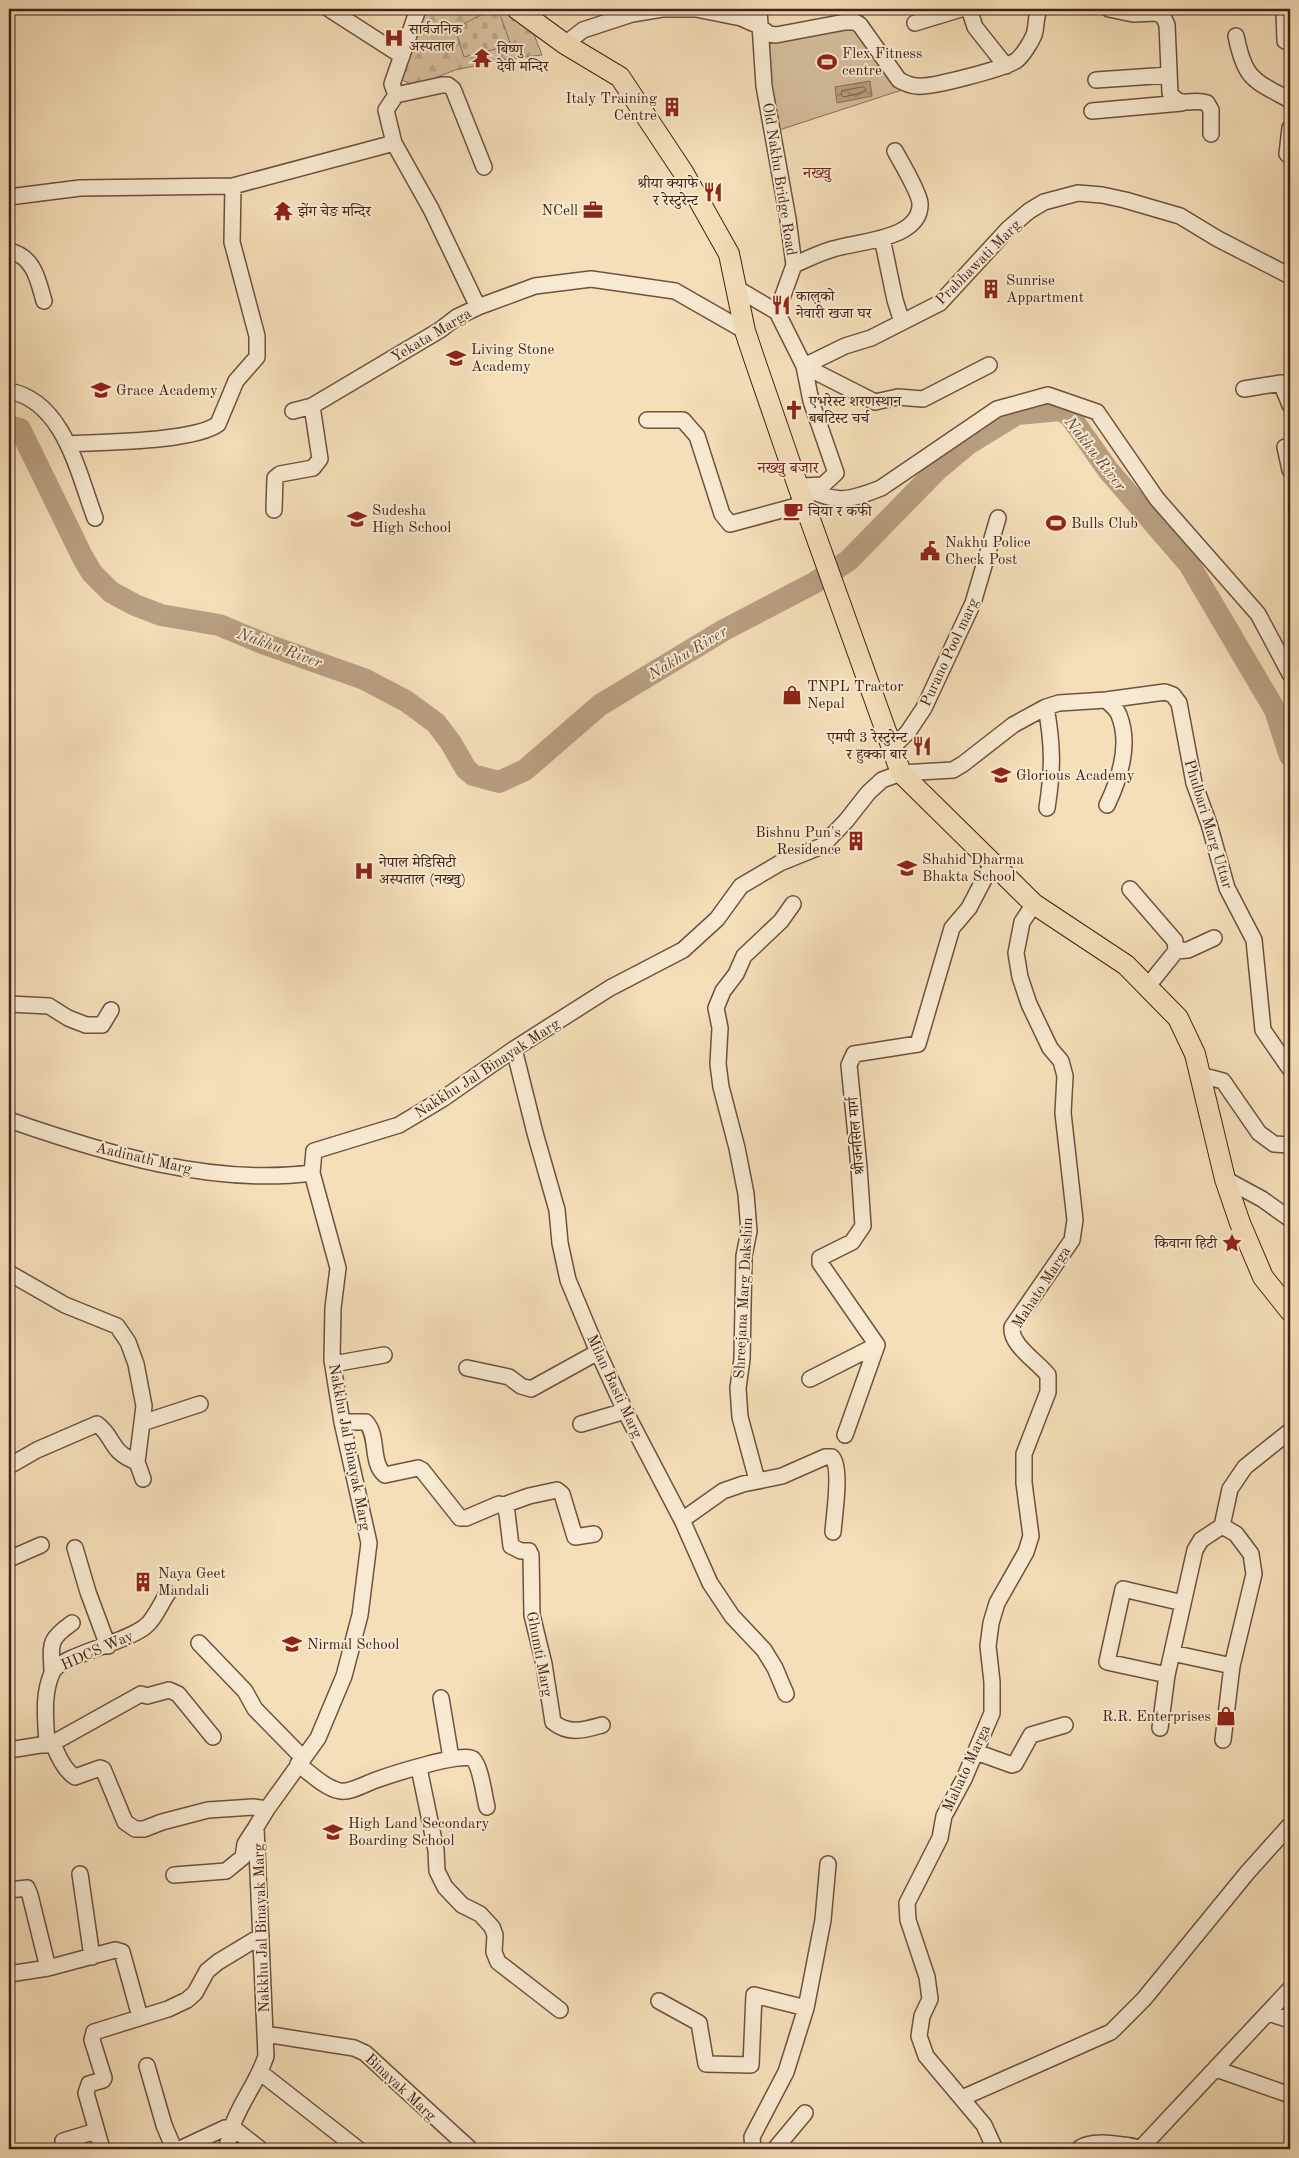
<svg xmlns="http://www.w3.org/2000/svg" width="1299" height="2158" font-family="'Old Standard TT','Noto Serif Devanagari',serif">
<defs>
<pattern id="forest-firs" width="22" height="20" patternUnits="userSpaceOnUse" patternTransform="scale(1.25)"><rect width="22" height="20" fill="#d6bf9d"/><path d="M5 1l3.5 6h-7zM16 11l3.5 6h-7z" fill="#b9a486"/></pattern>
<pattern id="cemetery-stones" width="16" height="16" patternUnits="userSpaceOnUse" patternTransform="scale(1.25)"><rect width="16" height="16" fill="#d6bf9d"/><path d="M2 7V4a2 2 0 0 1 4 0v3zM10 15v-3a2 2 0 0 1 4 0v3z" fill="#b9a486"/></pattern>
<pattern id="water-waves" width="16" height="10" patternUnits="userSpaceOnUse" patternTransform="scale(1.25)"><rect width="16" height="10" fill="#b89f81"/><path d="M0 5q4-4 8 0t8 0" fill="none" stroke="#978168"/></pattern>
</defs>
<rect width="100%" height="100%" fill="#f5dfb9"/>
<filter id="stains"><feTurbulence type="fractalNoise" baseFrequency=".004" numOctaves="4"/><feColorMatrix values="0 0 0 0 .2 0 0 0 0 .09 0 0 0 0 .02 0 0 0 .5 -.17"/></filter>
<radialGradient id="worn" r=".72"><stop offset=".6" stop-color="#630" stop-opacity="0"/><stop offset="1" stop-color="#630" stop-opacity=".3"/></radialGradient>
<!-- forest -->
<path fill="url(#forest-firs)" stroke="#8c7059" d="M424,9H510L531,27L542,55L503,60L455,70L415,86L400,79Z"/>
<!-- cemetery -->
<path fill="url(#cemetery-stones)" stroke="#8c7059" d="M493,9H498L511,45L464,57L455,28Z"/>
<!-- park -->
<path fill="#d6bf9d" stroke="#8c7059" d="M862,14L902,90L776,131L764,34Z"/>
<!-- water -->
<path fill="url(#water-waves)" stroke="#886d56" d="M870,81L872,96L837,103L835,87Z"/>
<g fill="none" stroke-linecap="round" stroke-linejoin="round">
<!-- shore -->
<path stroke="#7c604b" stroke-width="1" d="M864,87L866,90L864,92L844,97L841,95L842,91Z"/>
<!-- river -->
<path stroke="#b89f81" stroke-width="22" d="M9,426L20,429L83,558L92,573L111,592L135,605L161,615L219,625L265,644L364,679L406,701L436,723L451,743L466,769L473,775L499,782L525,770L600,705L724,630L814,583L848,561L937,470L968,444L1017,414L1061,410L1070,416L1108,470L1189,564L1275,710L1290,756"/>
<defs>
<path id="minor" d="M329,9L402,56
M665,9H696L741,18L759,26L769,34L776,35L845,22H855L860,25L899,80C905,83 910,86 917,86C931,88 1006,68 1017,60C1023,55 1031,42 1034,35C1037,26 1035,16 1040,9
M759,9L764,86L788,219L794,265L777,312L804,366L811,401L836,473L823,485L804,486
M969,9L975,27L1006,66
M1109,9L1133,14L1156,13L1163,16L1167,25L1170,93C1182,110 1191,97 1207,103L1211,110V134
M1284,9L1285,41
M915,23L961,9
M1236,36C1245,80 1253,80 1290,100
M565,44L583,30L632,14L662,9
M1096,80L1169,75
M396,95L442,85H448L453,89L484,167
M1092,111L1182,103
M394,143L386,110L396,95L392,84L418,9
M1287,154L1290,128
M9,197L80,188L233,186
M882,238L895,300L902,322
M9,251C34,256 38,280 44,301
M794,265C807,259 819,253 833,249C857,241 922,240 920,203C919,192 901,162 895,151
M738,289L777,312
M804,366L845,346L871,338L940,303L1008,229L1029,211L1044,202L1078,193L1102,195L1125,200L1180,216L1218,239L1290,276
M804,366L875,402L898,397L923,399L989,365
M1244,389L1281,383L1290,405
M9,391C64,401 78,473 95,518
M293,411L312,406L440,330L457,317L478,307L535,286L591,279L675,291L745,331
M647,420H683L697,436L722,514L730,524L804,504
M68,444C101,442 194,442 218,424L236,381L257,357V336L232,242L233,186L394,143L431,209L478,307
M1290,446L1285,447L1290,470
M798,486C836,501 841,504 881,488L997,409L1048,395L1097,412L1157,499L1258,614L1290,674
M274,510L275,478L280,474L313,468L320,459L312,406
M1106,700C1110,704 1117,709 1119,715C1131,745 1120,778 1107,805
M1046,707C1053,746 1053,770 1047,808
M892,748L908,732L924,708L973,603L998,518
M1130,889L1175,941L1176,951L1147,987
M1176,951L1188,950L1214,938
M9,1004L49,1006L68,1018L86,1025H102L111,1010
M514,1049L535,1133L557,1210L560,1243L568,1280L598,1352L625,1411L682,1520L710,1583L732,1616L764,1650L775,1668L786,1694
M1200,1075L1223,1081L1259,1133L1274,1144L1290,1145
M9,1120C104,1153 211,1186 312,1173
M1225,1179L1262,1199L1290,1219
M9,1273L65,1305L117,1326L128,1342L136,1364L144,1406L137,1462L143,1479
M333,1364L384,1355
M467,1368L509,1377L521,1386L531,1389L598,1352
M810,1379L877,1345
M342,1422H366C379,1436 370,1463 385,1475L418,1468L422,1470L460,1518H466L499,1504L504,1505L507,1513L511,1546L521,1551H529L531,1555L532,1615L544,1664L553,1722C569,1735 584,1730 602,1725
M142,1423L200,1404
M581,1424L625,1411
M845,1435L877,1345L820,1263V1258L852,1242L863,1226L859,1167L849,1065L854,1054L918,1044L952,928L969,908L993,862
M9,1466L37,1450L97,1424C115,1437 109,1452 137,1462
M757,1480L740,1417L738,1388L742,1359L744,1256L749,1231L746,1194L737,1148L721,1087L718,1064L720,1028L716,1008L723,991L736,974L744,956L781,921L793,904
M504,1505L529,1496L557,1490L562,1494L575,1537L594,1534
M682,1520L723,1491L743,1484L782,1476L825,1457H832C842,1468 834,1516 833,1532
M1222,1526L1236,1534L1251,1554L1254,1574L1232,1666L1223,1740
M75,1548L88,1592L108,1646
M9,1559L41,1545
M199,1643L245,1691L255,1709L303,1758
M1172,1653L1232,1666
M52,1671C51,1643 48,1640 72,1623
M1167,1675L1107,1662L1123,1589L1183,1603
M441,1698L451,1758
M1160,1728L1167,1675L1195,1550L1201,1540L1222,1526L1230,1489L1245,1467L1290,1431
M53,1743C57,1754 64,1770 75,1777L100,1768L103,1769L125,1822L135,1829H144L162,1822L208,1810L253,1807L267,1809
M47,1745C46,1721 42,1696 52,1673C59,1655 128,1643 147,1625C155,1618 161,1603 168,1593
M9,1750L53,1743L141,1694L147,1696L169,1690L178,1694L213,1737
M976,1752L1012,1765L1015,1764L1031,1735L1065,1725
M298,1764C310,1773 325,1788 340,1791C350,1793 367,1783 376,1780C390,1775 464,1751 473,1759C481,1767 484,1795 487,1807
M419,1768L436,1850L437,1871L445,1887L462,1905L480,1914L492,1927L495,1935L494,1952L498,1962L560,2010
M80,1874L92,1957
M174,1875L226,1871L243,1857L245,1844L256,1827
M9,1890L27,1888L30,1895L48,1968
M9,1974L48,1968L115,1950L122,1952L140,2017
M659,2001L699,2023L706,2064L751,2065L754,1995L806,2008
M1268,2013L1290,2020
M265,2034L354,2048L365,2053L470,2149
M147,2066L164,2125L174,2149
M1216,2069L1290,2095
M261,2073L358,2149
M962,2098L1111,2032L1144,1999L1247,1873L1290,1825
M63,2141L96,2131
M1141,2148L1290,1989
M102,2149L86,2093L89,2084L103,2080L104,2078L92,2040L94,2032L168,2009L187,2000L195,1993L207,1971L218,1962L261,1936
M180,2149L225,2128L232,2127L260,2149
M225,2149C230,2142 229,2135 232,2127C240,2102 258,2082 266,2056L256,1827L267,1809L318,1738L344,1676L360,1615L369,1543L342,1422L332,1360L333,1308L338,1268L312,1173L314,1151L399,1125L444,1098L514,1049L610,988L683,950L717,919L741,886L780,863L822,846L846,821L868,793L882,780L901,773L953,770L963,764L1013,725L1046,707L1059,703L1106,700L1165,692L1173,695L1179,703L1194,783L1209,824L1227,888L1254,940L1263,1030L1290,1069
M753,2149L752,2137L786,2072L806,2008L823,1920L828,1864
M775,2149L805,2113
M995,2149L984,2125L926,2056L919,2036L922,2016L930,1999L927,1977L908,1920L907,1903L940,1838L944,1816L964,1779L992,1713V1682L988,1646L991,1623L997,1603L1026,1552L1031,1536L1024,1483V1454L1048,1392V1375C1037,1361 1010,1345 1012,1327L1072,1240L1075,1220L1063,1113L1065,1076L1061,1061L1050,1048L1029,1004L1020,977L1016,953L1022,922L1034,904
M1079,2149C1091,2138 1129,2145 1144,2149"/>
<path id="major" d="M517,9L565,44L620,77L683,172L729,254L745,331L754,358L798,486L901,773L1034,904L1126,965L1178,1018L1195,1054L1225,1179L1240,1223L1263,1277L1290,1311"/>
</defs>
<!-- minor casing -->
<use href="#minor" stroke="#6e513e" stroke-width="18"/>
<!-- major casing -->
<use href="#major" stroke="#412215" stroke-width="22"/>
<!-- minor -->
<use href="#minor" stroke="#f8ead2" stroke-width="15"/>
<!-- major -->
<use href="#major" stroke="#f5dfb9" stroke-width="20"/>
</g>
<!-- icons -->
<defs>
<symbol id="hospital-bare" viewBox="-9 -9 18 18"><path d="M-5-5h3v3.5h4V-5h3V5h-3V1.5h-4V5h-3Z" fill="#8f2418" stroke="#f8ead2" stroke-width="2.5" paint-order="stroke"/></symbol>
<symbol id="temple-bare" viewBox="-9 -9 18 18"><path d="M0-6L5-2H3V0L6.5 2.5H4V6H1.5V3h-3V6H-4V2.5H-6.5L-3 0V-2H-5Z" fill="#8f2418" stroke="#f8ead2" stroke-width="2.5" paint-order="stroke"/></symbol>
<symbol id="stadium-bare" viewBox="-9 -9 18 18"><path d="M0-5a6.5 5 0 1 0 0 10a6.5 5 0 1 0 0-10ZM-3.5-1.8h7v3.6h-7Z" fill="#8f2418" stroke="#f8ead2" stroke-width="2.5" paint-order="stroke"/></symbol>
<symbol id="building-bare" viewBox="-9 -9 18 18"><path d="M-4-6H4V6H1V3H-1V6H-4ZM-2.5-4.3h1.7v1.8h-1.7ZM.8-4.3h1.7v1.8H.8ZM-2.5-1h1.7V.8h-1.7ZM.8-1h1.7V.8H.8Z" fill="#8f2418" stroke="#f8ead2" stroke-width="2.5" paint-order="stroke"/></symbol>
<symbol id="restaurant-bare" viewBox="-9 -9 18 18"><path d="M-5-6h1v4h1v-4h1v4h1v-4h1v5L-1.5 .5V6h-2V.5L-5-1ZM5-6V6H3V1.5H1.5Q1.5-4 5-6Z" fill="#8f2418" stroke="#f8ead2" stroke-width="2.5" paint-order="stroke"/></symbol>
<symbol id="office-bare" viewBox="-9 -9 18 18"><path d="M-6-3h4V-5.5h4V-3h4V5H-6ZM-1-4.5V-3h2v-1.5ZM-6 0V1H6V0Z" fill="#8f2418" stroke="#f8ead2" stroke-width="2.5" paint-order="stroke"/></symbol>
<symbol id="school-bare" viewBox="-9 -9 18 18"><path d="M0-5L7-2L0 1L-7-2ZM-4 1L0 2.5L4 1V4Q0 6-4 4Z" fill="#8f2418" stroke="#f8ead2" stroke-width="2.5" paint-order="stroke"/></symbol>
<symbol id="church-bare" viewBox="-9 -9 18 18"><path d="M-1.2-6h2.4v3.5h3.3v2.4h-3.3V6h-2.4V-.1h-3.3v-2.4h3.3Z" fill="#8f2418" stroke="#f8ead2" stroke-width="2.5" paint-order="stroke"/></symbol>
<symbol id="cafe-bare" viewBox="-9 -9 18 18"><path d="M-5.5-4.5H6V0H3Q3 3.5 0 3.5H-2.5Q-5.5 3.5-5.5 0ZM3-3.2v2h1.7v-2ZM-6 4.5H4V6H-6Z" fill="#8f2418" stroke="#f8ead2" stroke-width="2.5" paint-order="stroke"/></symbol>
<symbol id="civic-bare" viewBox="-9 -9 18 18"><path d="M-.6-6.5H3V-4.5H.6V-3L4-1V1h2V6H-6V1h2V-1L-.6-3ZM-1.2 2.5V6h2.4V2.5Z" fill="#8f2418" stroke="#f8ead2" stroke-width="2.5" paint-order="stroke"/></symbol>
<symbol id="shop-bare" viewBox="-9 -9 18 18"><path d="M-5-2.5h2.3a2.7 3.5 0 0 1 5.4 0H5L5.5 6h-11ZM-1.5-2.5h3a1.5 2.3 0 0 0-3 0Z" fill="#8f2418" stroke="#f8ead2" stroke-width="2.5" paint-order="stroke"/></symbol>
<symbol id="sight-bare" viewBox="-9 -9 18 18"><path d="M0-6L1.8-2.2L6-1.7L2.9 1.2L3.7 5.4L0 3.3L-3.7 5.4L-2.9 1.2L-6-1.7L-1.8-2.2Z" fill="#8f2418" stroke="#f8ead2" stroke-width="2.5" paint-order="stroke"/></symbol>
</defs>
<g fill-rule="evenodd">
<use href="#hospital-bare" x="380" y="24" width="28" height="28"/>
<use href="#temple-bare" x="468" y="44" width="28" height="28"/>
<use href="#stadium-bare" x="813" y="48" width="28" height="28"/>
<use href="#building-bare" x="658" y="93" width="28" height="28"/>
<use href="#restaurant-bare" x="699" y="178" width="28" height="28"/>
<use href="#office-bare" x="579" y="196" width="28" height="28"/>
<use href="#temple-bare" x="269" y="197" width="28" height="28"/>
<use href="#building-bare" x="977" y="275" width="28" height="28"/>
<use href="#restaurant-bare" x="767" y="291" width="28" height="28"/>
<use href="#school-bare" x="442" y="344" width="28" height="28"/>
<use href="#school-bare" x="87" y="376" width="28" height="28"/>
<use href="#church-bare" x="780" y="396" width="28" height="28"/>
<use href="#cafe-bare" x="779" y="497" width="28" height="28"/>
<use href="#school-bare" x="343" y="505" width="28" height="28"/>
<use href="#stadium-bare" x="1042" y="509" width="28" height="28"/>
<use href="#civic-bare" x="916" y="537" width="28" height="28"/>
<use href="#shop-bare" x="778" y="681" width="28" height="28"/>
<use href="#restaurant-bare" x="908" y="732" width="28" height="28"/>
<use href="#school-bare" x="987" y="761" width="28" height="28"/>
<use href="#building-bare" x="842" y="827" width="28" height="28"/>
<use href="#school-bare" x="893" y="854" width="28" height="28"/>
<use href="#hospital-bare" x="350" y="857" width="28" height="28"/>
<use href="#sight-bare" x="1218" y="1229" width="28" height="28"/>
<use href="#building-bare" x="129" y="1568" width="28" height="28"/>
<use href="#school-bare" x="278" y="1630" width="28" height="28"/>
<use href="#shop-bare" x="1212" y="1702" width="28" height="28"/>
<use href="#school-bare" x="319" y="1818" width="28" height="28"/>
</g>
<g text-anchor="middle" stroke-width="4" stroke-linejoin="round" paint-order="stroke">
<!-- poi labels -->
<g font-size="15" fill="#412215" stroke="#f8ead2" text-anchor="start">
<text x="409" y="34">सार्वजनिक<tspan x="409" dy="17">अस्पताल</tspan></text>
<text x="497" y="54">बिष्णु<tspan x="497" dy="17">देवी मन्दिर</tspan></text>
<text x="842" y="58">Flex Fitness<tspan x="842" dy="17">centre</tspan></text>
<text x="657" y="103" text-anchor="end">Italy Training<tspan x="657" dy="17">Centre</tspan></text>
<text x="698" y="188" text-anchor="end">श्रीया क्याफे<tspan x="698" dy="17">र रेस्टुरेन्ट</tspan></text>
<text x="578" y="215" text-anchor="end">NCell</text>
<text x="298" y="216">झेंग चेङ मन्दिर</text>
<text x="1006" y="285">Sunrise<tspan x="1006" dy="17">Appartment</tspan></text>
<text x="796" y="301">कालुको<tspan x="796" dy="17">नेवारी खजा घर</tspan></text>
<text x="471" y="354">Living Stone<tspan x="471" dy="17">Academy</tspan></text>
<text x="116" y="395">Grace Academy</text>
<text x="809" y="406">एभरेस्ट शरणस्थान<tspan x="809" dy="17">बबटिस्ट चर्च</tspan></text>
<text x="372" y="515">Sudesha<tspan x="372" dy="17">High School</tspan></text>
<text x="808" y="516">चिया र कफी</text>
<text x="1071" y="528">Bulls Club</text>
<text x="945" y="547">Nakhu Police<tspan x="945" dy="17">Check Post</tspan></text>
<text x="807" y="691">TNPL Tractor<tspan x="807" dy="17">Nepal</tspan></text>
<text x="907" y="742" text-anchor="end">एमपी 3 रेस्टुरेन्ट<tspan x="907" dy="17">र हुक्का बार</tspan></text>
<text x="1016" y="780">Glorious Academy</text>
<text x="841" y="837" text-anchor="end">Bishnu Pun's<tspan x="841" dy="17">Residence</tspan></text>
<text x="922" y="864">Shahid Dharma<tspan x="922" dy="17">Bhakta School</tspan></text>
<text x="379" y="867">नेपाल मेडिसिटी<tspan x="379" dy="17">अस्पताल (नख्खु)</tspan></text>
<text x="1217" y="1248" text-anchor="end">किवाना हिटी</text>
<text x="158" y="1578">Naya Geet<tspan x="158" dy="17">Mandali</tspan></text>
<text x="307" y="1649">Nirmal School</text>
<text x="1211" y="1721" text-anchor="end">R.R. Enterprises</text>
<text x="348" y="1828">High Land Secondary<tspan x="348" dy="17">Boarding School</tspan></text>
</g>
<!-- street labels -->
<g font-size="15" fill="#412215" stroke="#f8ead2">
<text transform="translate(780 179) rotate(81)" y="5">Old Nakhu Bridge Road</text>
<text transform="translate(978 262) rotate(-45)" y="5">Prabhawati Marg</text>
<text transform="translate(431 335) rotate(-31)" y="5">Yekata Marga</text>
<text transform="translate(949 652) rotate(-65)" y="5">Purano Pool marg</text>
<text transform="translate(1209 824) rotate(73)" y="5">Phulbari Marg Uttar</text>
<text transform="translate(487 1068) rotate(-33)" y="5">Nakkhu Jal Binayak Marg</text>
<text transform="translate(856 1136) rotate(-95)" y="5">श्रीजनसिल मार्ग</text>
<text transform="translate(144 1158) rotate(13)" y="5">Aadinath Marg</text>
<text transform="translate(1041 1287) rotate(-57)" y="5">Mahato Marga</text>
<text transform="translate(743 1298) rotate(-87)" y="5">Shreejana Marg Dakshin</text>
<text transform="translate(615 1386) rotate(65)" y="5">Milan Basti Marg</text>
<text transform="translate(350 1447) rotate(79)" y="5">Nakkhu Jal Binayak Marg</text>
<text transform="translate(97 1650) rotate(-24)" y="5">HDCS Way</text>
<text transform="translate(540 1654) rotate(79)" y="5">Ghumti Marg</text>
<text transform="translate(966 1768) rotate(-65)" y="5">Mahato Marga</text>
<text transform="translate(261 1928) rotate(-92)" y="5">Nakkhu Jal Binayak Marg</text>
<text transform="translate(401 2087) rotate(43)" y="5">Binayak Marg</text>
</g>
<!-- neighbourhood labels -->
<g font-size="16" fill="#7a1f14" stroke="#f8ead2">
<text x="817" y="178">नख्खु</text>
<text x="788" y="473">नख्खु बजार</text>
</g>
<!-- water labels -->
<g font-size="16" font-style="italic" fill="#654835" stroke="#f8ead2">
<text transform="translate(1096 453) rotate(52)" y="6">Nakhu River</text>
<text transform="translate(280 647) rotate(20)" y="6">Nakhu River</text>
<text transform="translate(687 652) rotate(-31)" y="6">Nakhu River</text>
</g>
</g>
<!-- margin -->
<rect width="1299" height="2158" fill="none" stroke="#f5dfb9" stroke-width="30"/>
<rect x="10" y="10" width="1279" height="2138" fill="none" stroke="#412215" stroke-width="2.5"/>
<rect x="15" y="15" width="1269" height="2128" fill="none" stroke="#412215"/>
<rect width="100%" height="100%" filter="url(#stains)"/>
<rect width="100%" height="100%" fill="url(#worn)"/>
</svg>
